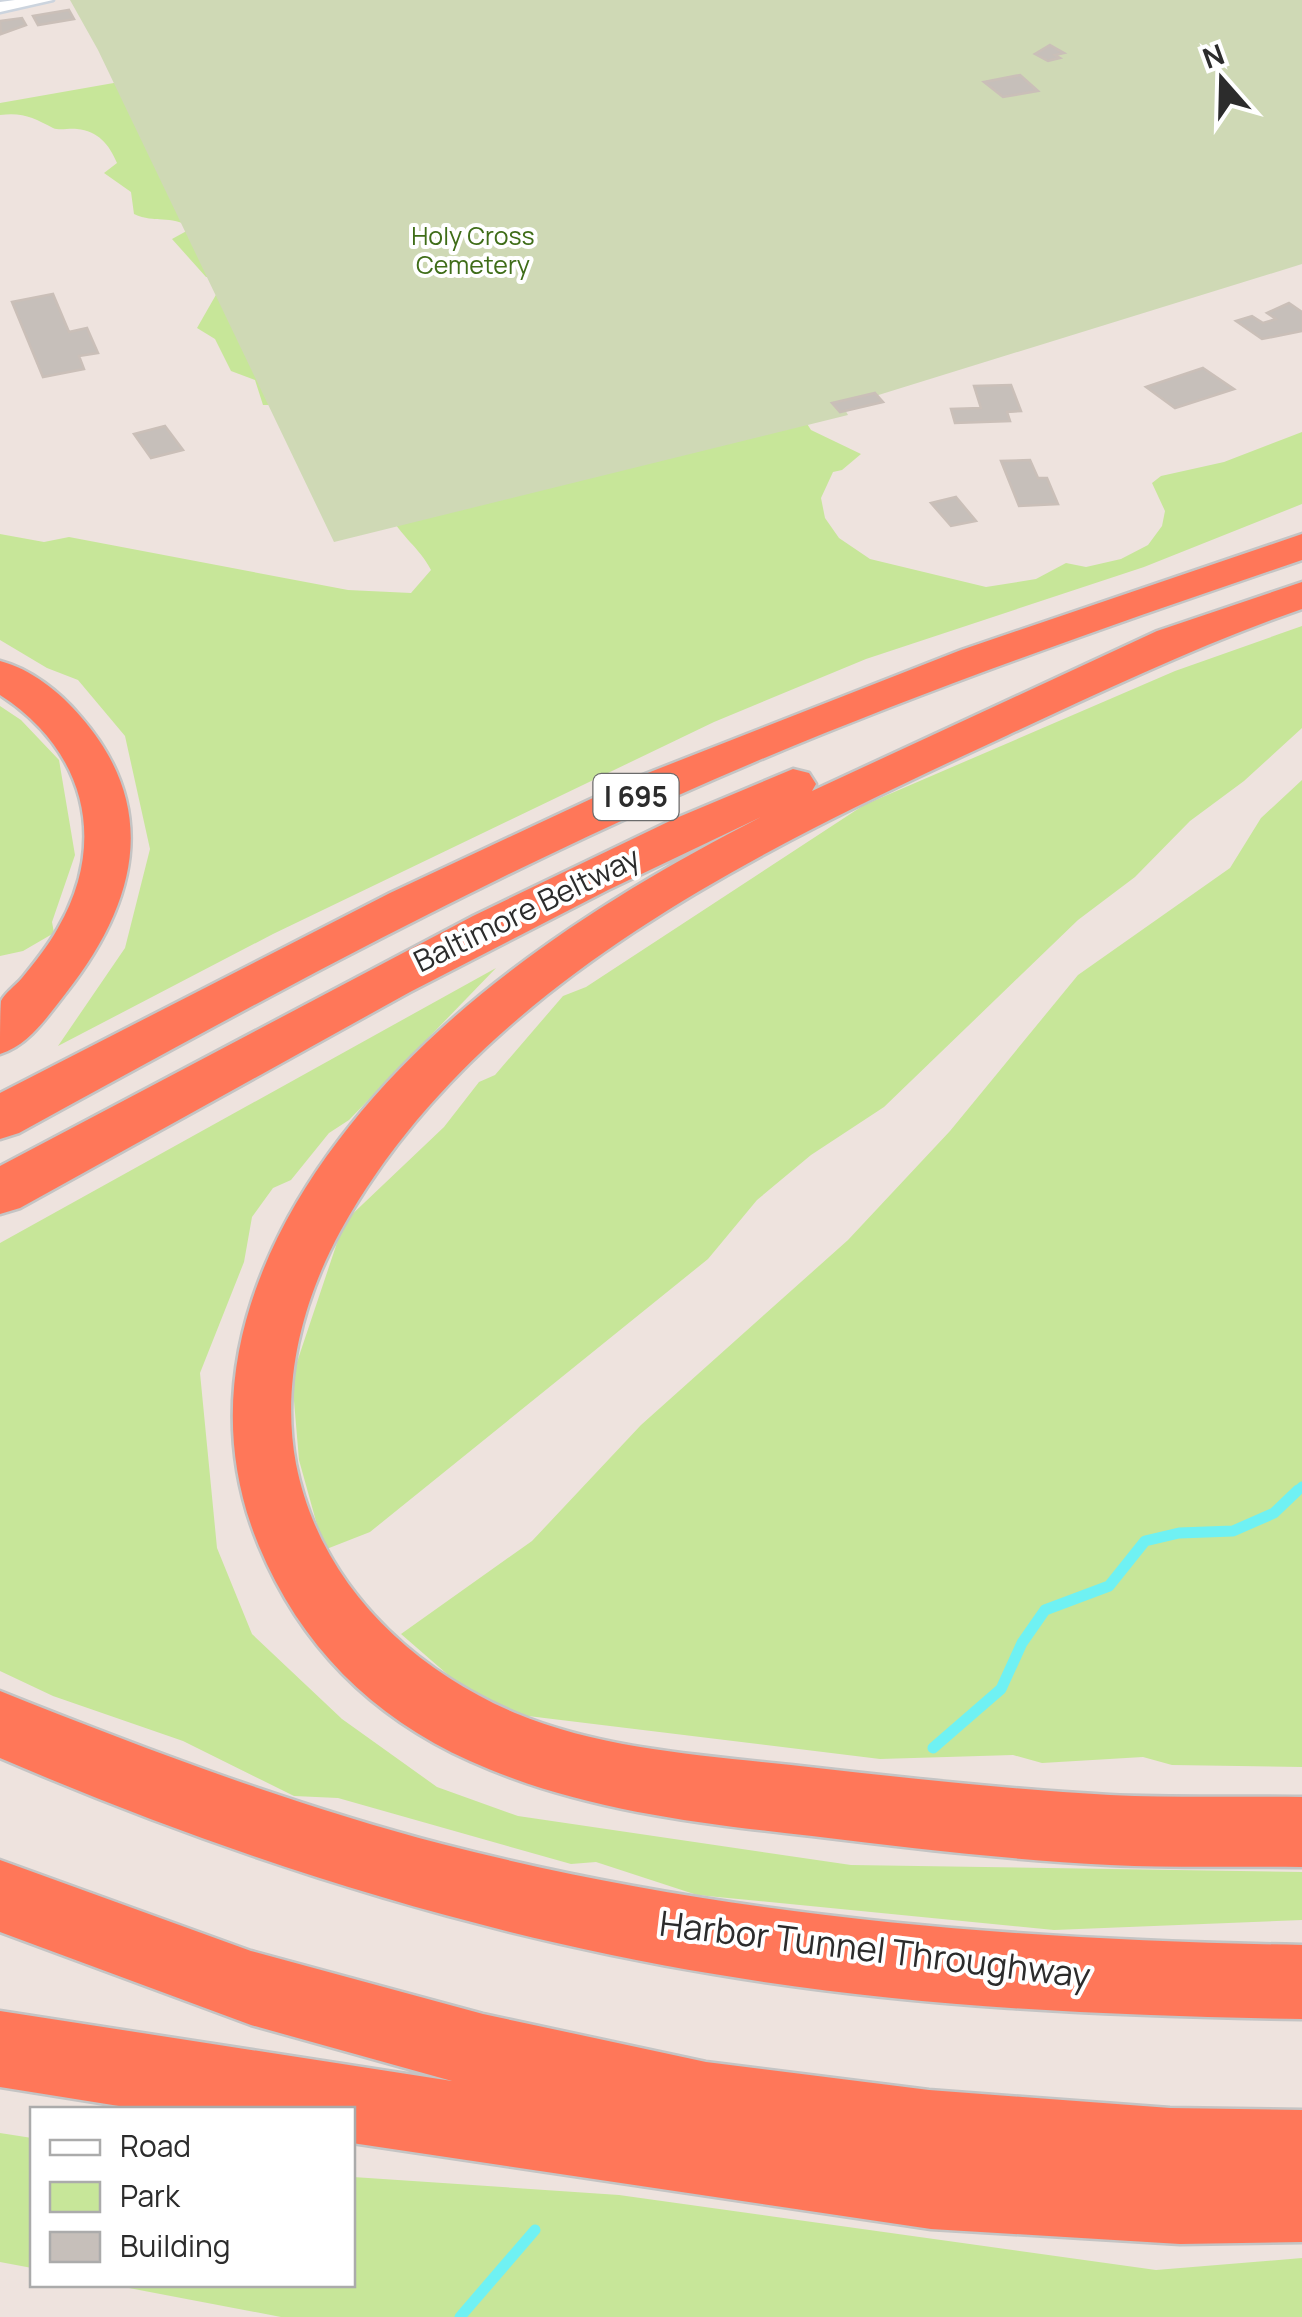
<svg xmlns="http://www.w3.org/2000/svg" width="1302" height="2317" font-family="Manrope,sans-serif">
<rect width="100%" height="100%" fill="#eee3de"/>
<!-- green -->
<path fill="#c7e699" d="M125,81L793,402L811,430L861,454L842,470L833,472L821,498L825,518L839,538L870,559L986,587L1036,579L1066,563L1086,567L1121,559L1148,545L1162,526L1165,511L1152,483L1161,476L1224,462L1302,432V504L1144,567L866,659L714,722L273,934L58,1046L125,948L150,849L125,736L78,680L47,668L0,640V534L44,542L69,537L348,590L411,593L431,570C420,548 400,536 389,513L273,405H263L255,380L231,371L215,339L197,328L225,279L206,277L172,239L192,228C169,214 156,224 134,214L131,192L104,173L117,163C109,144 98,131 77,129C68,128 60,131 53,128C34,118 23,112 0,115V103Z
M1302,626V728L1244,781L1190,821L1135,877L1078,920L884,1107L811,1155L757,1200L708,1259L370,1532L324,1550L299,1460L292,1377L344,1222L444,1127L479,1082L495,1075L563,996L586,987L864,805L1175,671Z
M0,706L21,720L59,760L75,855L52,922L54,933L23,951L0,956Z
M1302,780V1767L1172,1765L1143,1757L1042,1763L1013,1755L880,1759L528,1716L500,1720L401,1634L532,1541L641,1425L848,1240L950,1131L1078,975L1230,868L1261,818Z
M496,968L349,1120L329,1133L291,1180L273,1188L252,1217L244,1262L200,1373L217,1548L252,1634L342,1719L437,1787L518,1816L851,1865L1302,1872V1920L1054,1930L697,1895L596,1862L571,1864L338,1798L294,1796L183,1741L53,1696L0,1671V1243Z
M0,2133L32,2138V2268L0,2262Z
M353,2177L619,2195L1156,2270L1302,2258V2317H281L113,2285L352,2284Z"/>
<!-- cemetery -->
<path fill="#cfd9b5" d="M70,0H1302V264L843,406L848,415L334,542L98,50Z"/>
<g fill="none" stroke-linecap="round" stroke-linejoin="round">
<!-- stream-far1 -->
<path stroke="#6ff1f3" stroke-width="9" d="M1295,1493L1302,1486"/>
<!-- stream -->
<path stroke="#6ff1f3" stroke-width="11" d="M933,1748L1001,1689L1022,1643L1045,1610L1109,1586L1145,1541L1179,1533L1233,1531L1274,1513L1298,1490
M460,2317L535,2230"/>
</g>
<!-- building -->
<path fill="#c6bfba" stroke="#cabfb8" stroke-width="2.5" d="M69,10L74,19L38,25L33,16Z
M22,18L26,25L1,34L0,21Z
M1050,45L1064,53L1055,55L1060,58L1048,61L1035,54Z
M1020,75L1038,91L1003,97L984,82Z
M53,294L69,332L87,328L98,353L79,356L84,369L43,377L12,302Z
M1289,303L1302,312V331L1262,339L1236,321L1252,316L1263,323L1276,319L1267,313Z
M1203,368L1234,389L1175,408L1146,387Z
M1011,385L1021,411L1007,412L1010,421L955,423L951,409L981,408L974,386Z
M875,393L883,402L840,412L832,403Z
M165,426L183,450L151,458L134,434Z
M1030,460L1038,478H1047L1058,504L1019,506L1001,461Z
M956,497L976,521L951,526L931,503Z"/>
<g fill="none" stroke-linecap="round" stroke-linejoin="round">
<defs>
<path id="street" d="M15,0H53L0,12V2Z"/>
<path id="highway" d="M1302,534V560C1090,632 877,706 672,798C449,897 234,1015 19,1133L0,1139V1093L390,893L640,776L961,650Z
M1302,582V609C1201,644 1105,690 1008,735C761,849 479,982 341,1230C302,1301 281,1384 296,1464C319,1581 408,1667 515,1713C601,1749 700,1755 791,1765C897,1777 1003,1789 1110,1795C1174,1798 1238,1796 1302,1797V1867C1238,1866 1174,1868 1110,1865C1010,1860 911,1848 812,1836C695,1823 579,1810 470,1761C372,1717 300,1645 259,1546C178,1351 298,1159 441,1029C535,943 648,875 761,817L608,890L410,992L20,1208L0,1214V1166L473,916L674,819L793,769L809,773L816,784L812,791L1157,631Z
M0,661C31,669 60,692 81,717C161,809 136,904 66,993C47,1017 29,1045 0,1054C0,1040 0,1013 1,1001C5,993 16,985 22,978C35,962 48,946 58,928C109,840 84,749 0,695Z
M0,1691C145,1749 290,1804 442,1844C724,1917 1012,1940 1302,1945V2019C1106,2016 909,2007 714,1974C467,1933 230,1857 0,1758Z
M0,1860L251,1951L483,2014L706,2062L929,2090L1170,2108L1302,2110V2242L1180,2244L931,2229L352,2143V2110H144L0,2087V2011L452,2081L251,2025L0,1932Z"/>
</defs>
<!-- street casing -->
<use href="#street" stroke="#ccd4de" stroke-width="5"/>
<!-- highway casing -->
<use href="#highway" stroke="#c4c4c4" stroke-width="5"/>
<!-- street -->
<use href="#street" fill="#fff" fill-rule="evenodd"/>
<!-- highway -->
<use href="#highway" fill="#ff7759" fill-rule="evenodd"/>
</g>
<g text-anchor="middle" stroke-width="8" stroke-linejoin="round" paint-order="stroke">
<!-- far-park labels -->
<g font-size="25" fill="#3f6d18" stroke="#fff">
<text x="473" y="245">Holy Cross<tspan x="473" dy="29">Cemetery</tspan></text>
</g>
<!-- shield labels -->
<rect fill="#fff" stroke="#6b6b6b" stroke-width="2.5" x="593.5" y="774" width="85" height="46" rx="8"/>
<g font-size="28" font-weight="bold" fill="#2c2c2c">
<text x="636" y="807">I 695</text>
</g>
<!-- street labels -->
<g font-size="30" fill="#2c2c2c" stroke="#fff">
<text transform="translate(527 910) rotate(-26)" y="10">Baltimore Beltway</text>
</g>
<!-- near-street labels -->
<g font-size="35" fill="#2c2c2c" stroke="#fff">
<text transform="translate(875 1950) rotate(7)" y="12">Harbor Tunnel Throughway</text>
</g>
</g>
<!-- legend -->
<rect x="30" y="2107" width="325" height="180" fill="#ffffff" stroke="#ababab" stroke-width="2.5"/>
<rect x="50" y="2140" width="50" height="15" fill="#ffffff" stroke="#ababab" stroke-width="2.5"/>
<text x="120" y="2157" font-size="30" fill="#2c2c2c">Road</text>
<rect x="50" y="2182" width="50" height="30" fill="#c7e699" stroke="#ababab" stroke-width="2.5"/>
<text x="120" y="2207" font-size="30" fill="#2c2c2c">Park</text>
<rect x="50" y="2232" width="50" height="30" fill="#c6bfba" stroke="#ababab" stroke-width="2.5"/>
<text x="120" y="2257" font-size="30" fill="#2c2c2c">Building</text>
<!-- north arrow -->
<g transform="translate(1222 80) rotate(340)" stroke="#ffffff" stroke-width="8" paint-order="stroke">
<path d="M0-8L18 38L0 25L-18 38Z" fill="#2c2c2c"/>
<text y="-15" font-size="28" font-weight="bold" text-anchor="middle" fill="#2c2c2c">N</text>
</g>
</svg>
